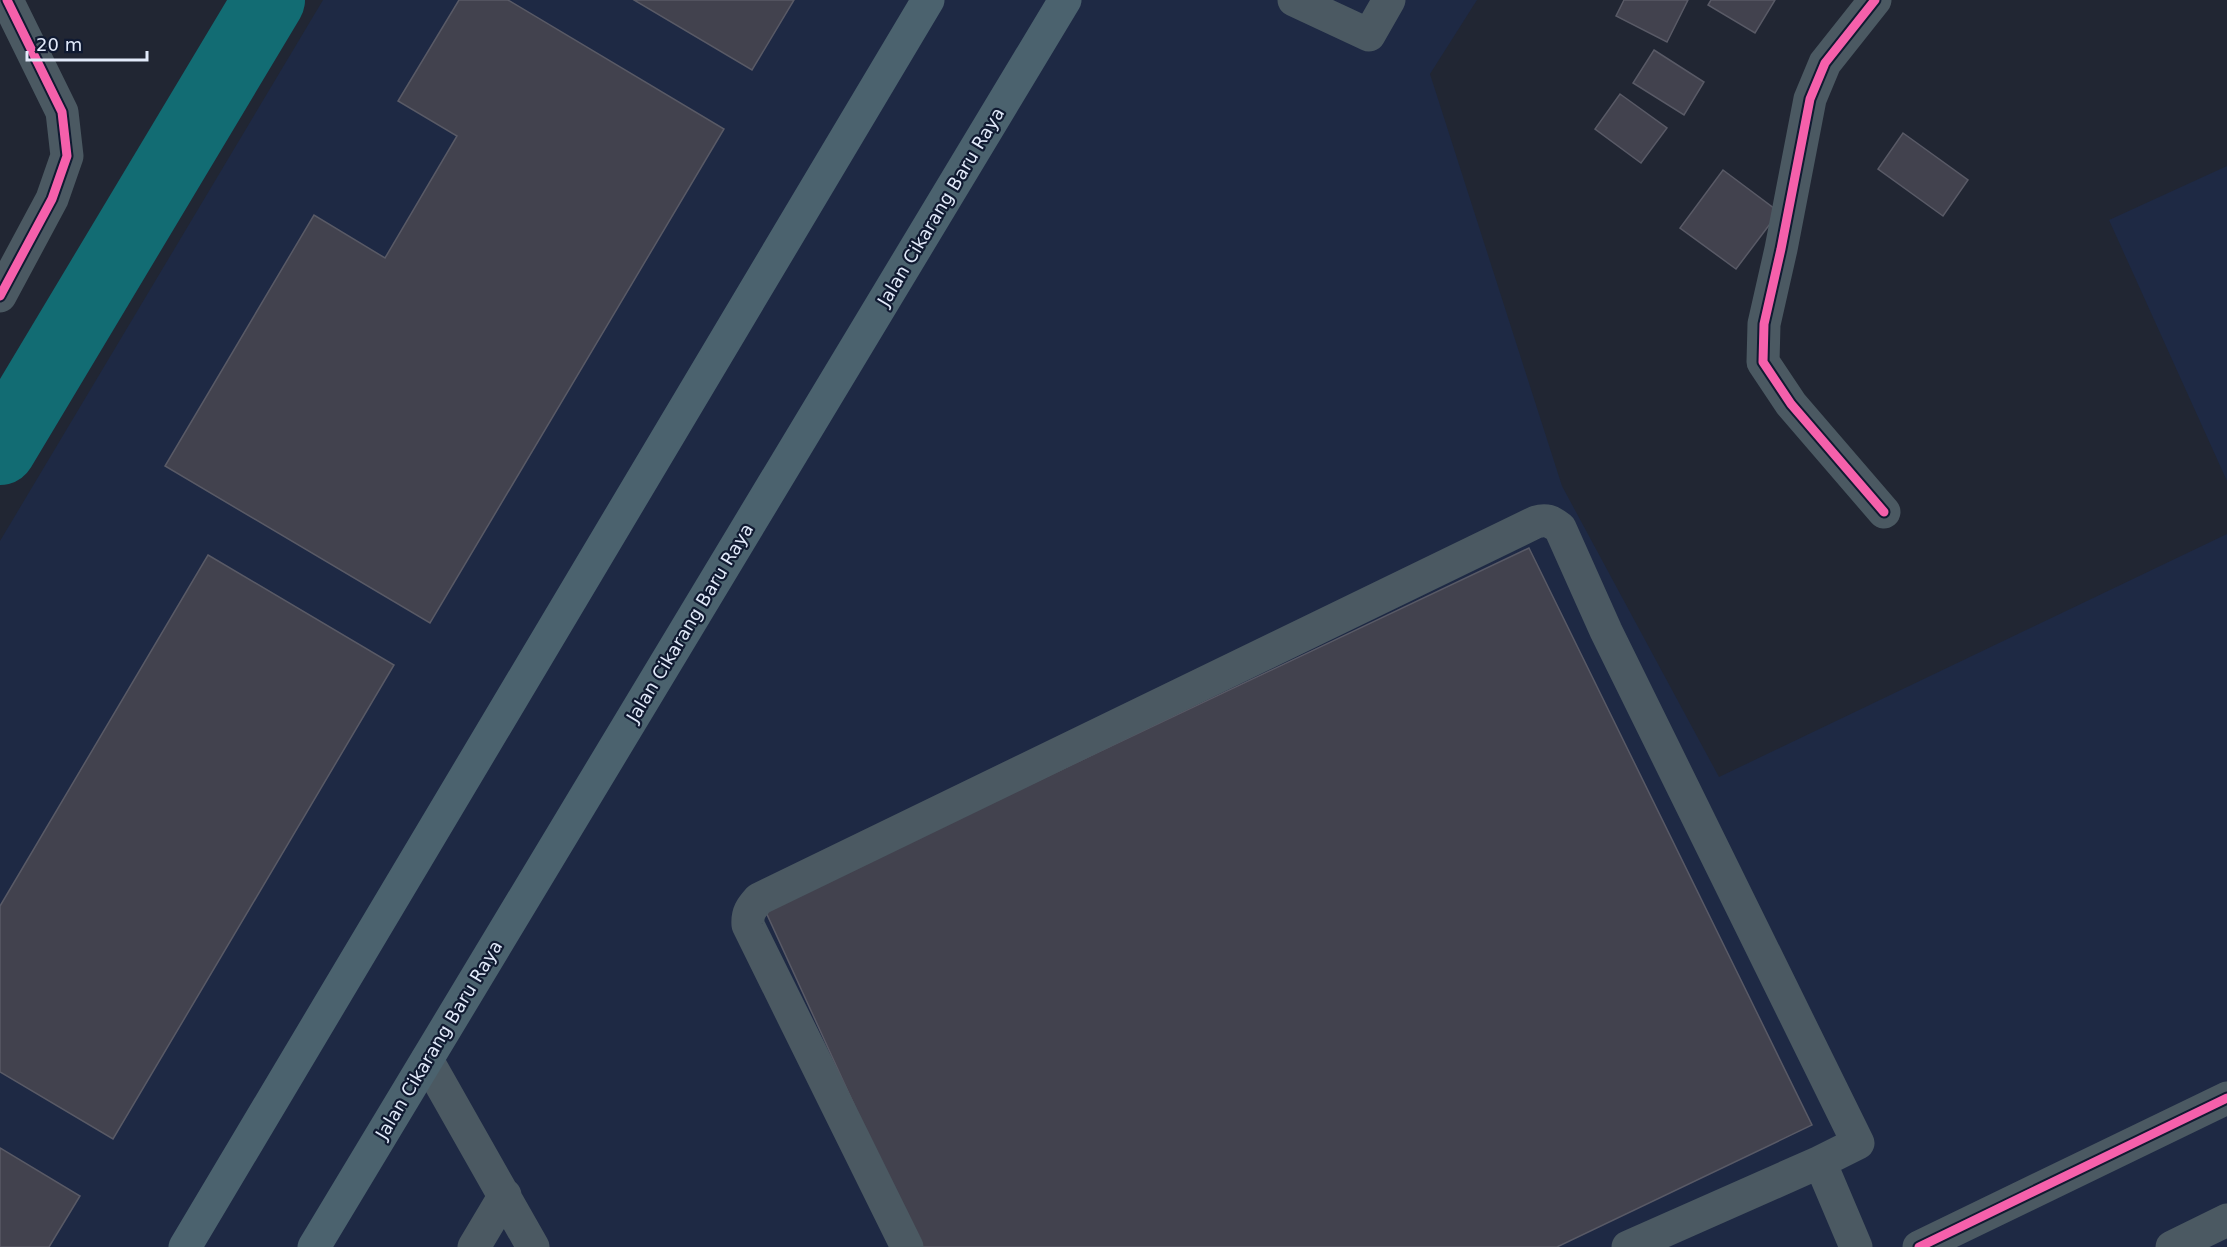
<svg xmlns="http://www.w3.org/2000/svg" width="2227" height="1247" font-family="'DejaVu Sans',sans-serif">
<rect width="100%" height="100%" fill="#212633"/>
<!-- built -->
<path fill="#1e2944" d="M323,0H1477L1430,74L1562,486L1719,777L2227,534V1247H0V541Z
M2227,166V481L2109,220Z"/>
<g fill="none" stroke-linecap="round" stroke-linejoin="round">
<!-- river -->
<path stroke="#126c73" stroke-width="72" d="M0,449L269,0"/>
</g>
<!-- building -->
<path fill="#42424e" stroke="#595a66" stroke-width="1.5" d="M459,0H508L724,129L430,623L165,466L314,215L385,258L457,136L398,101Z
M634,0H794L752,70Z
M1624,0H1688L1667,42L1616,16Z
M1711,0H1775L1755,33L1708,5Z
M1654,50L1704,82L1684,115L1633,83Z
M1620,94L1667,128L1641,163L1595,129Z
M1903,133L1968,180L1943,216L1878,169Z
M1723,170L1779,212L1736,269L1680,228Z
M1529,548L1812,1125L1557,1247H919L765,910Z
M208,555L394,665L113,1139L0,1072V906Z
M0,1148L80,1196L49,1247H0Z"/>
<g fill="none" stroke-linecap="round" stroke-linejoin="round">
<!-- minor -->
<path stroke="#4b5962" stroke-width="33" d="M1294,0L1369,35L1389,0
M1875,0L1825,63L1810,99L1781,249L1764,324L1763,362L1791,404L1884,512
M0,296L52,199L67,156L62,112L7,0
M427,1060L533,1247
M474,1247L505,1195
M907,1247L748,925C747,913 751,908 759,899L1536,522C1546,519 1551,521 1560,528L1606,631L1858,1143L1820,1162L1856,1247
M1628,1247L1820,1162
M1919,1247L2227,1098
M2172,1247L2227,1220"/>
<!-- major -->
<path stroke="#4b626e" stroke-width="33" d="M185,1247L928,0
M314,1247L1065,0"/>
<defs>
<path id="cycleway" d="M1875,0L1825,63L1810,99L1781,249L1764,324L1763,362L1791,404L1884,512
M0,296L52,199L67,156L62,112L7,0
M1919,1247L2227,1098"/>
</defs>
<!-- cycleway casing -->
<use href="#cycleway" stroke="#101a31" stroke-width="13"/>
<!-- cycleway -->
<use href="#cycleway" stroke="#f560ab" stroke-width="9"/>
</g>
<g text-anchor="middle" stroke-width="4.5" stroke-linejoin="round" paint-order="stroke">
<!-- street labels -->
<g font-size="18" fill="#e2eafa" stroke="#101a31">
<text transform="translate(941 207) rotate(-59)" y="6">Jalan Cikarang Baru Raya</text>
<text transform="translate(690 623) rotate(-59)" y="6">Jalan Cikarang Baru Raya</text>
<text transform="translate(439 1040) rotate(-59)" y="6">Jalan Cikarang Baru Raya</text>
</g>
</g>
<!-- scale -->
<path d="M27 51v9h120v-9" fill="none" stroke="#e2eafa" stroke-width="3"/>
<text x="36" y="51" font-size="18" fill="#e2eafa" stroke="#101a31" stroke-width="4.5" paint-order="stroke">20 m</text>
</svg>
